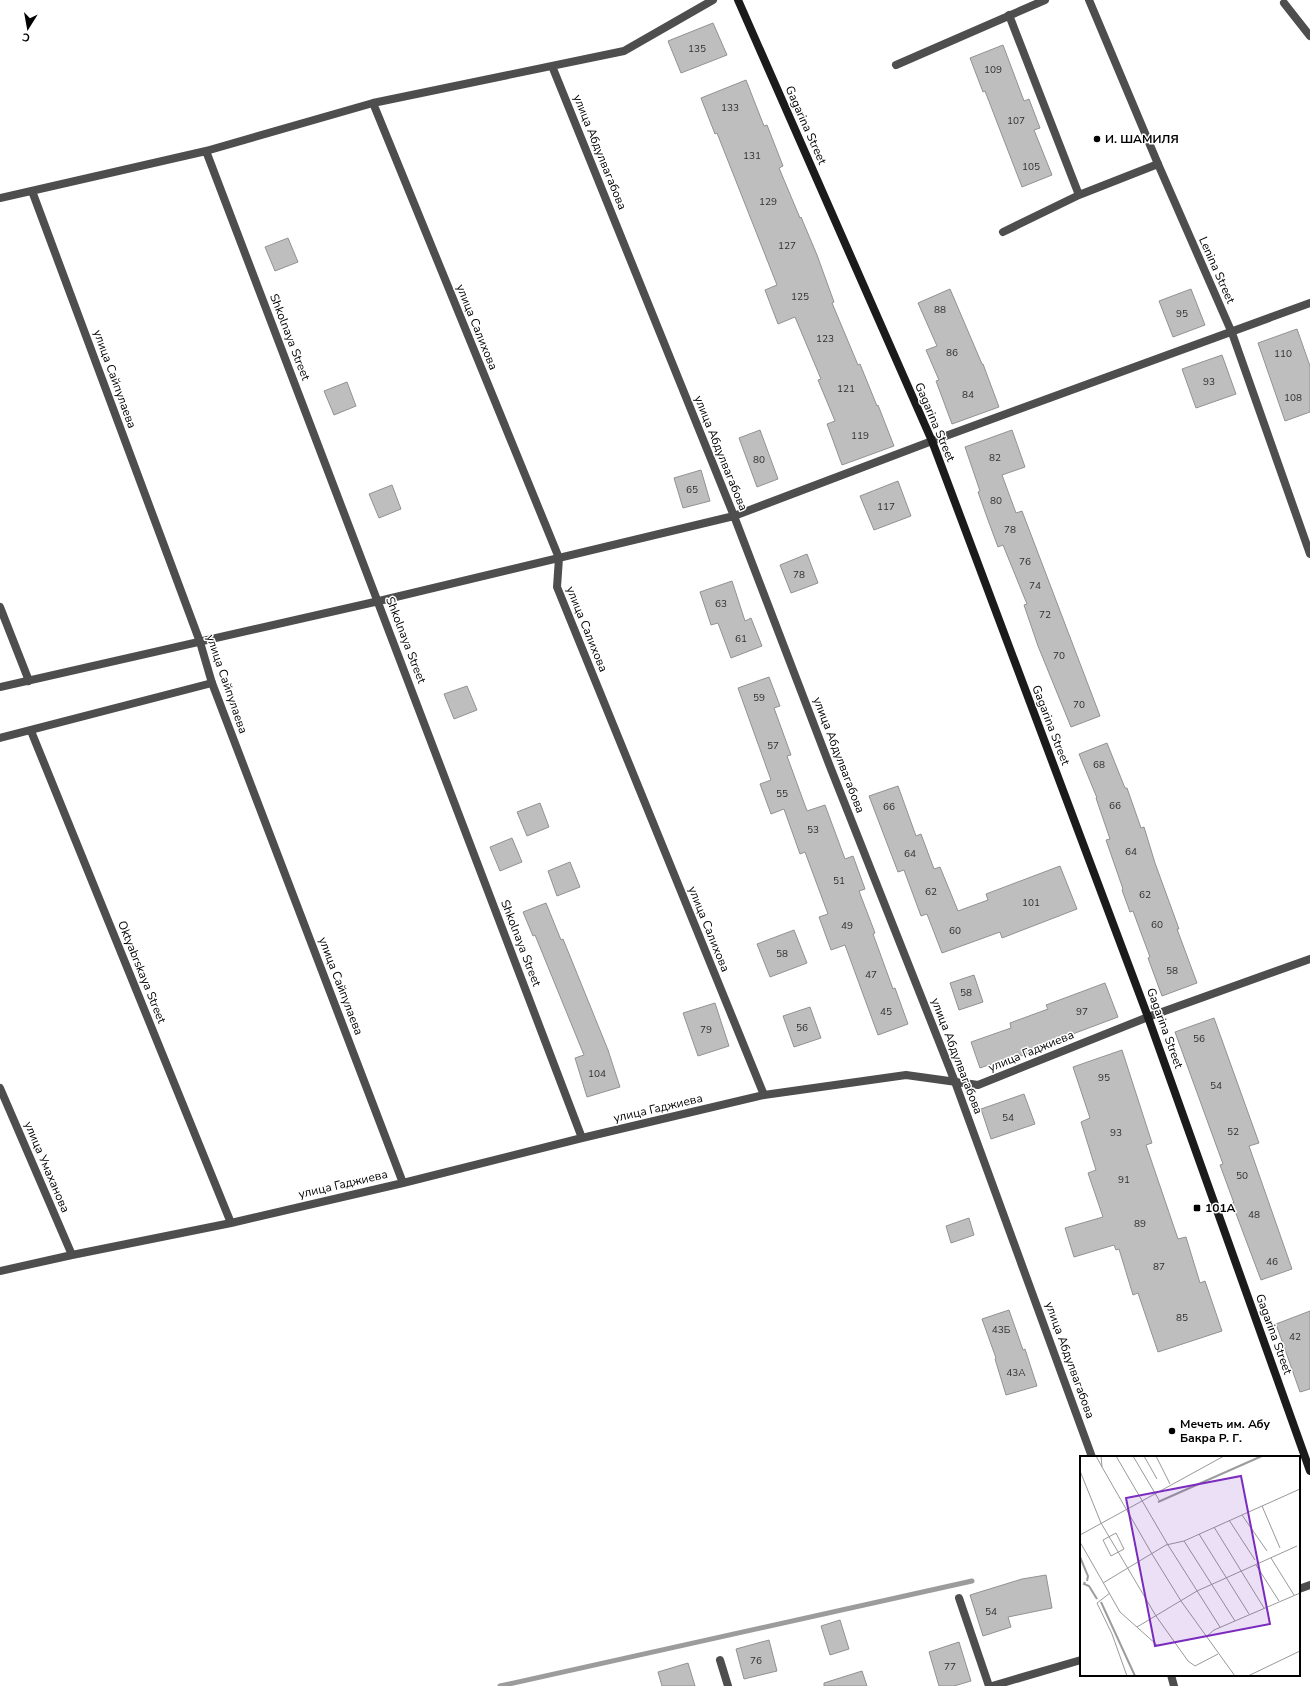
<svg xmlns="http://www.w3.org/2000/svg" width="1310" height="1686" font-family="'Nunito Sans',sans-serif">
<rect width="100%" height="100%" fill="#fff"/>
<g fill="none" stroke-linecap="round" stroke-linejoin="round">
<!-- stream -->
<path stroke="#9c9c9c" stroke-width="5" d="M500,1686L972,1581"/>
</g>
<!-- building -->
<path fill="#bebebe" stroke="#929292" d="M713,23L727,55L681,73L668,41Z
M1003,45L1024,101L1029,99L1040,128L1034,130L1052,175L1022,187L985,91L983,92L970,58Z
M746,80L764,126L767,125L783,166L779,168L800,218L801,217L817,255L834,302L832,303L858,365L860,364L877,406L878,405L894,446L842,465L827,424L835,421L818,380L821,379L795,317L778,324L765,290L777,285L717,133L715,134L701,98Z
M288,238L298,262L275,271L265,247Z
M950,289L982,364H983L999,407L952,424L936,381L939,380L926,350L937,346L918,303Z
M1191,289L1205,325L1173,337L1159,301Z
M1297,329L1310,366V412L1285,421L1258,343Z
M1222,355L1236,394L1196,408L1182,369Z
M347,382L356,406L334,415L324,391Z
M760,430L778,479L757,487L739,438Z
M1012,430L1025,467L1002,475L1016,513L1022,511L1100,716L1071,727L1038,646L1024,605L1027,604L1003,545L998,547L988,520L978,492L980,491L965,447Z
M701,470L710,501L683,508L674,478Z
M898,481L911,516L874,530L860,496Z
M392,485L401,509L379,518L369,494Z
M807,554L818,583L791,593L780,565Z
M732,581L745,621L751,618L762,646L731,658L718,623L711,625L700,592Z
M769,677L780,706L774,708L791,755L787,756L807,811L825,805L845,859L853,856L865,889L859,891L875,933L873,934L893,989L895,988L908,1024L878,1035L845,945L831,950L819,917L828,914L805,852L800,854L784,809L771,814L760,784L771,780L738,688Z
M467,686L477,710L454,719L444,694Z
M1107,743L1125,788H1127L1141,828L1144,827L1155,863L1179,929H1177L1197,983L1162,996L1148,958L1150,957L1133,911L1130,912L1122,890L1123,889L1106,840L1110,839L1096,798H1097L1079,754Z
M898,786L916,836L921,834L934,869L940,867L958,911L988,900L986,894L1060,866L1077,909L1002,938L1000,932L942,953L927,914L921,916L904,870L898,872L869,796Z
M540,803L549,827L527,836L517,812Z
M512,838L522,862L500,871L490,847Z
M570,862L580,887L557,896L548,871Z
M546,903L561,940L563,939L576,971L608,1050L620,1087L587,1097L575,1058L584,1055L535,935L533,936L523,912Z
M794,930L807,963L770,977L757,944Z
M974,975L983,1002L959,1010L950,983Z
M1105,983L1118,1017L1046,1044L1047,1047L1021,1056L1020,1054L980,1068L971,1042L1011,1028L1010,1023L1048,1009L1046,1005Z
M715,1003L729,1046L698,1056L683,1013Z
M810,1007L821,1038L794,1047L783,1016Z
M1214,1018L1259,1143L1249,1146L1292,1269L1261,1280L1232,1203H1234L1220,1165L1223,1164L1175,1032Z
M1122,1050L1152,1143L1146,1145L1178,1239L1186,1237L1200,1283L1205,1281L1222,1331L1158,1352L1138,1293L1133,1295L1119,1249L1116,1250L1114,1245L1074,1257L1065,1228L1103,1217L1088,1173L1096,1170L1081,1122L1090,1118L1073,1067Z
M1024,1094L1035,1124L991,1139L981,1109Z
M969,1218L974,1235L951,1243L946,1226Z
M1009,1310L1023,1350L1025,1349L1037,1386L1006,1395L995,1359L996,1358L982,1319Z
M1310,1311V1389L1300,1392L1276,1324Z
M1046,1575L1052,1608L1008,1617L1011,1627L983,1636L970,1595L1022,1579Z
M840,1620L849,1649L830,1655L821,1626Z
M769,1640L777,1671L744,1679L736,1649Z
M959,1642L971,1681L954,1686H939L929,1652Z
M688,1663L695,1686H662L658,1672Z
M862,1671L867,1686H824V1683Z"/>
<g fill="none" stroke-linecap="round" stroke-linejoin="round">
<!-- lane -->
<path stroke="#4e4e4e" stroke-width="8" d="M1009,15L1079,195
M896,65L1045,0
M1003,232L1079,195L1158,164
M0,738L212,683"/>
<!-- street -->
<path stroke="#4e4e4e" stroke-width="8" d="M1089,0L1158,164L1232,333L1310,554
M1284,3L1310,36
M552,66L734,516L829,764L955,1082L1092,1457
M373,103L559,558L557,587L764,1095
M206,151L582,1138
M32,191L200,642L212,683L403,1183
M0,198L206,151L373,103L624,51L713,0
M0,607L29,681
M0,687L379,601L734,516L932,441L1310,303
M31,731L231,1223
M0,1088L72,1255
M0,1271L72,1255L231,1223L403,1183L582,1138L764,1095L906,1075L978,1085L1148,1017L1310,959
M1299,1589L1310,1585
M959,1598L989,1686
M720,1660L728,1686
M1171,1675L1174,1686
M992,1686L1081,1660"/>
<!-- secondary -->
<path stroke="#1b1b1b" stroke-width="8" d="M738,0L932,441L1148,1017L1310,1471"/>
</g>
<!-- markers -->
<g fill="#000" stroke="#fff" stroke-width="1.5">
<circle cx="1097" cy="139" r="4"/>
<rect x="1193" y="1204" width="8" height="8" rx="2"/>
<circle cx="1172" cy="1431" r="4"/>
</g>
<g text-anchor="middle" stroke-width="3" stroke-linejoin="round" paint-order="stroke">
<!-- number labels -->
<g font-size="10" fill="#303030">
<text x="697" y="52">135</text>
<text x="993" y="73">109</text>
<text x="730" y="111">133</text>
<text x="1016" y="124">107</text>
<text x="752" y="159">131</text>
<text x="1031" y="170">105</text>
<text x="768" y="205">129</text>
<text x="787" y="249">127</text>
<text x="800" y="300">125</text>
<text x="940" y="313">88</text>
<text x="1182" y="317">95</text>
<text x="825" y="342">123</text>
<text x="952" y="356">86</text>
<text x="1283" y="357">110</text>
<text x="1209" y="385">93</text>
<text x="846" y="392">121</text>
<text x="968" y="398">84</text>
<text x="1293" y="401">108</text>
<text x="860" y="439">119</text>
<text x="995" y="461">82</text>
<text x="759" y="463">80</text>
<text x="692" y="493">65</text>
<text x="996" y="504">80</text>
<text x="886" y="510">117</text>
<text x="1010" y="533">78</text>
<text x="1025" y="565">76</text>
<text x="799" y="578">78</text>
<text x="1035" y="589">74</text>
<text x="721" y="607">63</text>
<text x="1045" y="618">72</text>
<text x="741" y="642">61</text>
<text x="1059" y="659">70</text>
<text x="759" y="701">59</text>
<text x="1079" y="708">70</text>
<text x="773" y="749">57</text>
<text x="1099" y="768">68</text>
<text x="782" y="797">55</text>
<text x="1115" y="809">66</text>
<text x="889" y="810">66</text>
<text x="813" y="833">53</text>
<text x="1131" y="855">64</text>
<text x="910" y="857">64</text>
<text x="839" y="884">51</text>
<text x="931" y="895">62</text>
<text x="1145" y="898">62</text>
<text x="1031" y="906">101</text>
<text x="1157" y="928">60</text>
<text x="847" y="929">49</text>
<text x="955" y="934">60</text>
<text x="782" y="957">58</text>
<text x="1172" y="974">58</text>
<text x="871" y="978">47</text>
<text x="966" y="996">58</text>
<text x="886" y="1015">45</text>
<text x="1082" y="1015">97</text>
<text x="802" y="1031">56</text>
<text x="706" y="1033">79</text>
<text x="1199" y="1042">56</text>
<text x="597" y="1077">104</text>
<text x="1104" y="1081">95</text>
<text x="1216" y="1089">54</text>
<text x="1008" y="1121">54</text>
<text x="1233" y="1135">52</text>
<text x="1116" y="1136">93</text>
<text x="1242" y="1179">50</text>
<text x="1124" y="1183">91</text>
<text x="1254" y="1218">48</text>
<text x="1140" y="1227">89</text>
<text x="1272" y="1265">46</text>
<text x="1159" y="1270">87</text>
<text x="1182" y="1321">85</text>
<text x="1001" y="1333">43Б</text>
<text x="1295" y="1340">42</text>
<text x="1016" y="1376">43А</text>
<text x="991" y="1615">54</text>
<text x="756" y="1664">76</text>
<text x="950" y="1670">77</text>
</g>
<!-- street labels -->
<g font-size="12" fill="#000" stroke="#fff">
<text transform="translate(806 125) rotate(66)" y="4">Gagarina Street</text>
<text transform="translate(600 152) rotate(68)" y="4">улица Абдулвагабова</text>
<text transform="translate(1217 270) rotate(66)" y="4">Lenina Street</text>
<text transform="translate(477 327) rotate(68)" y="4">улица Салихова</text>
<text transform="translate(290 337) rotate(69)" y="4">Shkolnaya Street</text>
<text transform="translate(115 379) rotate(70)" y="4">улица Сайпулаева</text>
<text transform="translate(935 422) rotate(67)" y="4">Gagarina Street</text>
<text transform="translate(721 453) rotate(68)" y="4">улица Абдулвагабова</text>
<text transform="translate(587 629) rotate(68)" y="4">улица Салихова</text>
<text transform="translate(406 640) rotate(69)" y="4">Shkolnaya Street</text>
<text transform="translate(227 684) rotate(71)" y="4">улица Сайпулаева</text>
<text transform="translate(1051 725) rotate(69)" y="4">Gagarina Street</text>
<text transform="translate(839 755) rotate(69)" y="4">улица Абдулвагабова</text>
<text transform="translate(709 929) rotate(68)" y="4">улица Салихова</text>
<text transform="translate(521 943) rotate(69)" y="4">Shkolnaya Street</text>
<text transform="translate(142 972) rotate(68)" y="4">Oktyabrskaya Street</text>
<text transform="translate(341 986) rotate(69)" y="4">улица Сайпулаева</text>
<text transform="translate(1165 1028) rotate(70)" y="4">Gagarina Street</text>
<text transform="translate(1031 1051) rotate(-22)" y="4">улица Гаджиева</text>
<text transform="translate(957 1056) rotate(69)" y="4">улица Абдулвагабова</text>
<text transform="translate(658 1108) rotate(-13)" y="4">улица Гаджиева</text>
<text transform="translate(47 1167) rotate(67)" y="4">улица Умаханова</text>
<text transform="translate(343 1184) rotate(-13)" y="4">улица Гаджиева</text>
<text transform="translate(1274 1334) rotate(70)" y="4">Gagarina Street</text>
<text transform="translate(1070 1360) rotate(70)" y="4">улица Абдулвагабова</text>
</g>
<!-- poi labels -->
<g font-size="12" font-weight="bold" fill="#000" stroke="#fff" text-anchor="start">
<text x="1105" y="143">И. ШАМИЛЯ</text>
<text x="1205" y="1212">101А</text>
<text x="1180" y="1428">Мечеть им. Абу<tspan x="1180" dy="14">Бакра Р. Г.</tspan></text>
</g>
</g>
<!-- overview -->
<g transform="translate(1080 1456)">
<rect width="220" height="220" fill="#fff"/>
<path fill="none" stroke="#9c9c9c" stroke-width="2" d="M78,46L182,0M0,101L8,120L7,125M5,126L4,128L9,130L17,143M21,146L55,220"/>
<path fill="none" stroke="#999" stroke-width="1" d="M16,0L22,11M21,0L22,11L72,98L101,145L155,220M36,0L88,89L140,171M53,0L79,44M64,0L77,23M76,0L90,28M0,15L21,67L76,160L108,205L115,210L138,198M182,50L200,92M162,59L187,95M149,64L175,104M134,71L184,152M36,77L44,93L31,100L23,84ZM119,78L169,158M0,79L144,0M104,85L155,165M0,86L40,156L77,189M191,102L214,139M176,109L199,145M23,127L86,89L104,85L220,33M30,137L17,147L32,178L47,220M57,171L117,135L217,90M126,181L134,174L220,137M168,220L220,195"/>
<path fill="#7b2cbf" fill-opacity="0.15" stroke="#7b2cbf" stroke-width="2" d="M161,20L190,168L75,190L46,42Z"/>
<rect width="220" height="220" fill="none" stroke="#000" stroke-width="2"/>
</g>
<!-- north arrow -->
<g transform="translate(28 28) rotate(191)" stroke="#ffffff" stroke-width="3" paint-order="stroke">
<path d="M0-3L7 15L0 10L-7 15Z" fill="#000000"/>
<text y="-6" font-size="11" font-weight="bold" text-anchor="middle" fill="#000000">С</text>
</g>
</svg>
